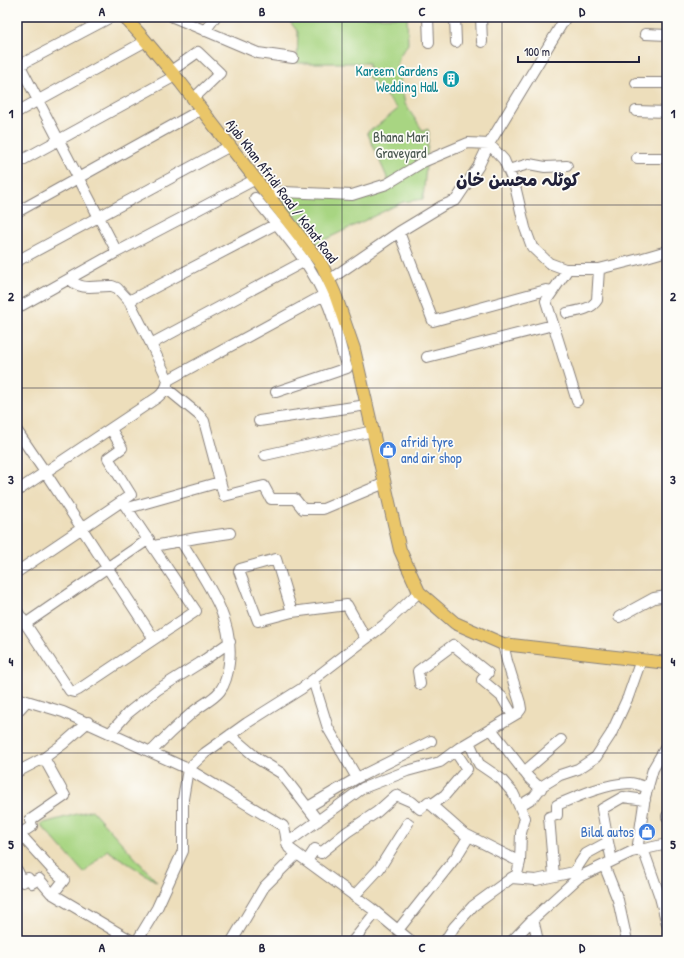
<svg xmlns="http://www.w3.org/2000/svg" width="684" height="958" font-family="'Patrick Hand','Playpen Sans Arabic',sans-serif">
<rect width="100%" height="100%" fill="#fdfcf7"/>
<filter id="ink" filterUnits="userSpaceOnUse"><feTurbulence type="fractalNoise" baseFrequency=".025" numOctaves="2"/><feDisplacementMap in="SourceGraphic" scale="8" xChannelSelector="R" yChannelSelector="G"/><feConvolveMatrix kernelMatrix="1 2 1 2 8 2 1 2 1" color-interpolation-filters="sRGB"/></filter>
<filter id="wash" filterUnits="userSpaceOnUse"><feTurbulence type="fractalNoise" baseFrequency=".012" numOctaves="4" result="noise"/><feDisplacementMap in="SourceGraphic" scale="16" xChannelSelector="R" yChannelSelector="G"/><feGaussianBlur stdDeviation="0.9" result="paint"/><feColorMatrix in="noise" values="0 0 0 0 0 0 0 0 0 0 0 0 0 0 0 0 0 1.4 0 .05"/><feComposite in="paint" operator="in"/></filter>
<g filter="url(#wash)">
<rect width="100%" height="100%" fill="#eddebb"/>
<!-- green -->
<path fill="#a8d582" stroke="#657c5e" d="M294,17H407L408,44L400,55L397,65L405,104L423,131L428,129L429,133L423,199L403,202L316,244L273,189L352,195L389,182L367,132L377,126L398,109L368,77L369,63H297L298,32L290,22Z
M92,810L157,882L107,850L84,873L40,824Z"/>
</g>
<g filter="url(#ink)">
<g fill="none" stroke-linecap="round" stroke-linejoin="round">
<defs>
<path id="minor" d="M173,17L258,53L293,58
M428,17L429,43
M455,17L456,42
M481,17L482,42
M205,31L215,17
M645,34L667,35
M17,60L117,252
M20,65L111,17
M171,71L198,52L220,73L193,99
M636,83H667
M636,111L667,112
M17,112L146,41
M637,158H667
M17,163L175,76
M508,170L529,164L545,167L567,166
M266,193L283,192L352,195L387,184L423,162L468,143L489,144L504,160L515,186L525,228L532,247L549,263L565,269H599L643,258L667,251
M255,198C283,232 313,265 329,307C337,327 340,348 347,368L276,392
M17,212L202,109
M399,232L433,321L546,290L553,291
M17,261L230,146
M568,269L546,301L577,401
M329,280L399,232L442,206L456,200L478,167L489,144L566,17
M129,301L276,224
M17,308L117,252L256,179
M567,313C577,311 591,310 597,300L599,269
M151,344L305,261
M427,357L553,325
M168,380L324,295
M166,388L199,415L204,421L224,496L264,486L271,499H295L303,509H323L385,483
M259,421L367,405
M17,431L45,472L154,639
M265,455L373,431
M17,491L158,397C164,392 167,388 168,380L151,344L129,301L117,288L112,286C97,285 81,292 70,279
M128,508L220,482
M154,546L196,538L230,533
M17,572L131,495L108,458L122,448L111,429
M17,611L70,691L74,692L78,690L196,611L122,501
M292,612L258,621L239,571L240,569L276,559L292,612L347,605L366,639
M619,617L654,598L667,596
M25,624L149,539
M313,680L328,728L357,778L431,741
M420,684L418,671L453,645L488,673L482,680L502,697L513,716
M17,698L63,712L188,769L283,826C287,832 285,841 289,848L371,908L411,941
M17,712L27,701
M491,729L529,778L541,789
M110,733L128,713L157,690L200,663L230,642
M230,735L258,759L281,773L318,821
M469,742L479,764L501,779L513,793L525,818L521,833L520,862
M151,752C164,738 178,725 193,712C201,705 213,700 220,691C226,683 228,673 229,663C235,617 203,578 181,541
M44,758L65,796L30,820L32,826L20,834L51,868L64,880L53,894
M17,772L44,758L63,744L88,722
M524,772L561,740
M431,805L445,795L467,769L455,751
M519,806L534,797L542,786L560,775L578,769L596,757L611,734L628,697L641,660
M308,807L357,778
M667,816V817
M608,842L602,809L623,797L645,800
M287,843L363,788L407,771L440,762L459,748L518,713L521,709L520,703L507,661L503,644
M643,849L660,897L667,924
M637,851L645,797L653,769L667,745
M307,861L315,849L321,853L347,832L377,812L396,795L412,802L420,809L428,802L463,833L520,862L517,874L473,906L454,927L445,941
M604,865L618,900L627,941
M17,870L23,882L28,878L32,883L39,879L51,893L132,941
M554,876L549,817L557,815V805C580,795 605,784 630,783C635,783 642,786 648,788
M511,878L536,880L574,872L586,854L608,842L612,861
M354,896L379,869L408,823
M533,919L538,941
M398,930L456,857L469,836
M137,941L157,908L183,851V799L188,769L205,753L247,723L301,689L384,625L419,592
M232,941L264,887L297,854
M353,941L376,912
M512,941L533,919L579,877L631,852L667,844"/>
<path id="major" d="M124,17L139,33L181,83L322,265L335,294L354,349L400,550L419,592L455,623L503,644L667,663"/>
</defs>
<!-- minor casing -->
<use href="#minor" stroke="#88807b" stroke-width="12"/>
<!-- major casing -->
<use href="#major" stroke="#88807b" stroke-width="14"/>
<!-- minor -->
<use href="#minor" stroke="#fff" stroke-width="10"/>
<!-- major -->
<use href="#major" stroke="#eac669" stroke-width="12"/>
</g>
</g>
<!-- grid -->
<path fill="none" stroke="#22223b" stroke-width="1" stroke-opacity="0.55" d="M182,17V941M342,17V941M502,17V941M17,205H667M17,388H667M17,570H667M17,753H667"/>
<!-- icons -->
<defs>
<symbol id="building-disc" viewBox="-11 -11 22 22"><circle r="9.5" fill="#0f9aa8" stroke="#fdfcf7"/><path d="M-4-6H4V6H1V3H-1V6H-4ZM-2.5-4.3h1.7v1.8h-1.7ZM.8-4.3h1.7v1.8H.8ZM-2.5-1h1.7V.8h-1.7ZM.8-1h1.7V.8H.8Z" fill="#fff"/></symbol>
<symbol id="shop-disc" viewBox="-11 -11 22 22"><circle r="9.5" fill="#3f7fe0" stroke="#fdfcf7"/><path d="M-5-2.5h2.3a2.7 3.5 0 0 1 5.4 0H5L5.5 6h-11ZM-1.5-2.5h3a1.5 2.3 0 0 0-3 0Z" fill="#fff"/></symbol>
</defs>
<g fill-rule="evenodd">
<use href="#building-disc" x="441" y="69" width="20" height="20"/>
<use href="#shop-disc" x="378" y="440" width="20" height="20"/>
<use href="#shop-disc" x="637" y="822" width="20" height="20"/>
</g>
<g text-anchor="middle" stroke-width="3.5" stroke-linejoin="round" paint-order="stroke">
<!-- culture labels -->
<g font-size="14" fill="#0d838f" stroke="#fdfcf7" text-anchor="end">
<text x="438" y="76">Kareem Gardens<tspan x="438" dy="16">Wedding Hall</tspan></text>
</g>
<!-- park labels -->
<g font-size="14" fill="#4a5850" stroke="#fdfcf7">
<text x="401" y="142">Bhana Mari<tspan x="401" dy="16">Graveyard</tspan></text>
</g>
<!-- street labels -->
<g font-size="14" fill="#22223b" stroke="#fdfcf7">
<text transform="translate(282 191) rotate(53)" y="5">Ajab Khan Afridi Road / Kohat Road</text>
</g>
<!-- shop labels -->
<g font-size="14" fill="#366cbe" stroke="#fdfcf7" text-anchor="start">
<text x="401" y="447">afridi tyre<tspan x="401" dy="16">and air shop</tspan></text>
<text x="634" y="837" text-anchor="end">Bilal autos</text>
</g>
<!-- district labels -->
<g font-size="18" font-weight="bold" fill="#22223b" stroke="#fdfcf7">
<text x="518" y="186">کوٹلہ محسن خان</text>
</g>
</g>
<!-- margin -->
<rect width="684" height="958" fill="none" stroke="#fdfcf7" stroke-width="44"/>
<!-- scale -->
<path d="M518 56v6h121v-6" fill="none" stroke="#22223b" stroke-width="2"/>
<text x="524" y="56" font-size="12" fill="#22223b" stroke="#fdfcf7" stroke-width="3" paint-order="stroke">100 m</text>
<rect x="22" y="22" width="640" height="914" fill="none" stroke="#22223b" stroke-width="1.5"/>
<g font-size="13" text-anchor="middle" font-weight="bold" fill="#22223b">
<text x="102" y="16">A</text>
<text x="262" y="16">B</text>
<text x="422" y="16">C</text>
<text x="582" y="16">D</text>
<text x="11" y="118">1</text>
<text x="673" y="118">1</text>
<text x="11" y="301">2</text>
<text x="673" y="301">2</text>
<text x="11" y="484">3</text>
<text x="673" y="484">3</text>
<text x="11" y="666">4</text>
<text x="673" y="666">4</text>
<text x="11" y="849">5</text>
<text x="673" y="849">5</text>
<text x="102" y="952">A</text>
<text x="262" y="952">B</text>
<text x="422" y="952">C</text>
<text x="582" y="952">D</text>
</g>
</svg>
